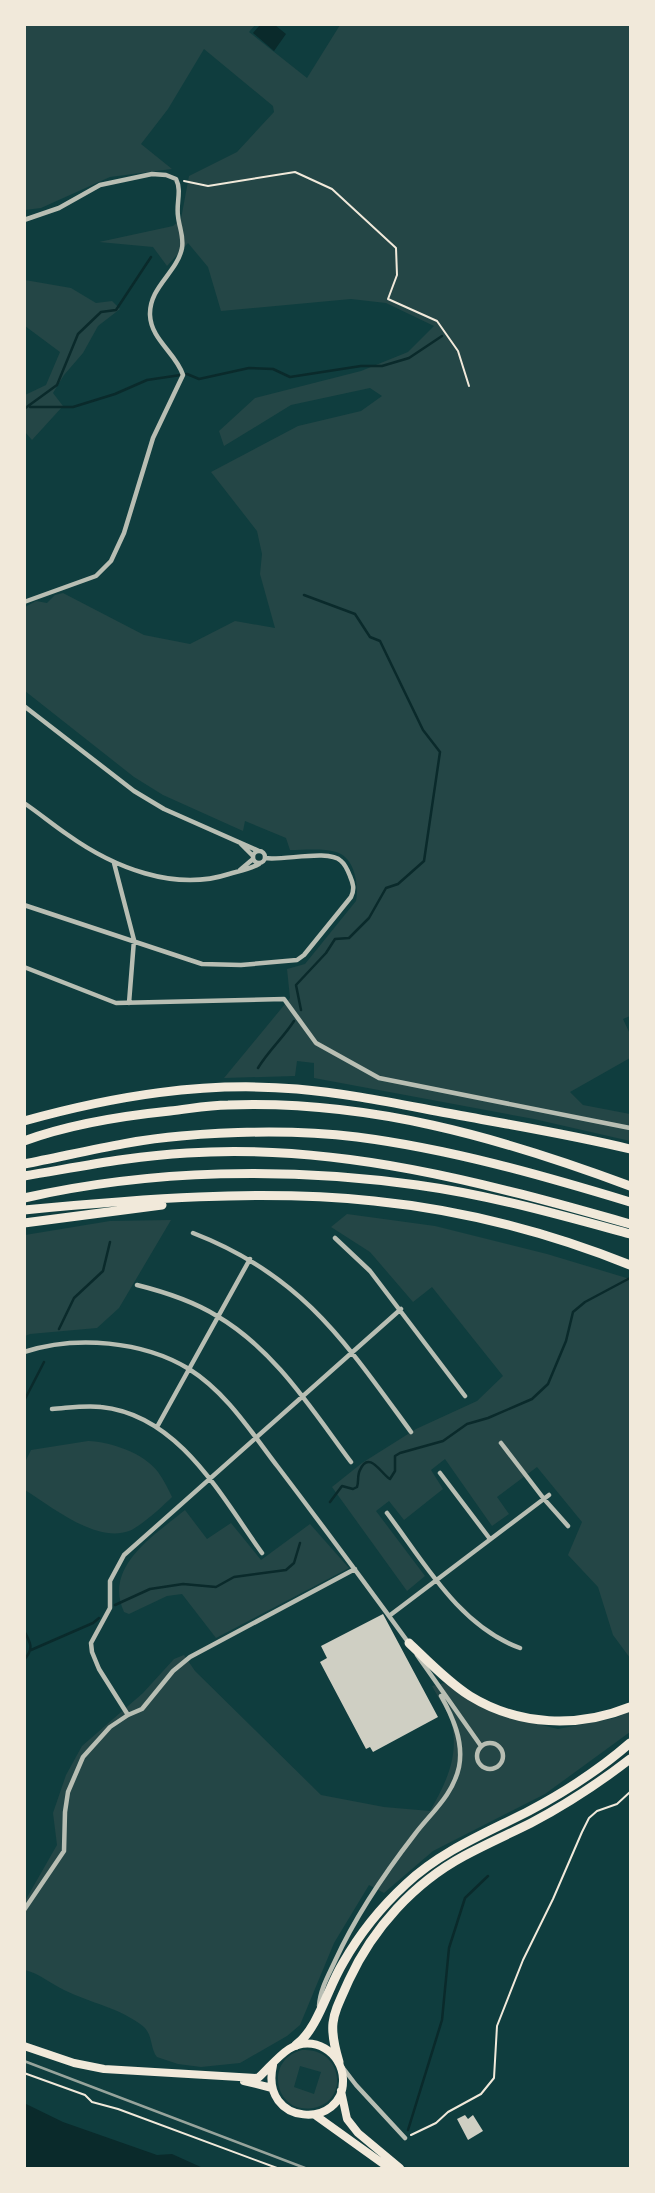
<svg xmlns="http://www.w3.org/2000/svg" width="655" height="2193" font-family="'Nunito Sans',sans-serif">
<rect width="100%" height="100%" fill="#0f3d3e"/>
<!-- green -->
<path fill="#244646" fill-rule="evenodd" d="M25,25H255L249,32L307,78L340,25H630V1016L623,1019L630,1034V1058L570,1092L583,1105L630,1114V1141L534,1119L314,1078V1063L297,1061L295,1076L224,1078L290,998L287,969L305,964L356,901C359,886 355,857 336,852C323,848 304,850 290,850L286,838L245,821L243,831L163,795L134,777L25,691V607L36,601L47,603L55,595L63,593L144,635L190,644L235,621L275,628L260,574L262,554L257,531L211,472L298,426L361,411L382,396L370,388L291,405L224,446L219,431L255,398L361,371L408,352L434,326L386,303L351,299L221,311L208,267L188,243L167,266L153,247L99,242L173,226L181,219L189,176L237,152L274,112L273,106L204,49L168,109L141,144L172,169L110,177L41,208L25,210Z
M25,280L71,288L96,303L112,301L120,309L98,326L83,353L64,375L53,393L63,406L32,440L25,432V395L46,385L60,352L25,326Z
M347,1214L435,1226L547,1254L630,1279V1658L613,1635L598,1587L568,1555L582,1522L537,1467L497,1497L509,1514L492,1526L445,1459L431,1470L443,1489L404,1520L389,1501L376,1511L425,1576L407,1591L332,1487L362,1463L416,1429L477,1401L503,1376L432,1287L413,1302L370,1252L331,1227Z
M171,1220L119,1308L97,1328L30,1334L25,1336V1235L110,1221Z
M88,1441C111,1442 144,1453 158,1472C164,1480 168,1489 172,1497C163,1506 140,1527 129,1531C96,1543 52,1507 25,1490V1462L31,1450Z
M185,1510L207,1539L231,1523L261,1560L310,1524L349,1568L216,1638L182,1594L167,1596L129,1614L124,1612C103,1566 155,1535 185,1510Z
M184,1655L195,1671L321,1795L384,1807L430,1811C445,1785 459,1757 452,1726C449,1712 438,1698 432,1686L444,1683L496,1714L558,1729L615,1718L630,1711V1732L545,1794L433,1851L384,1893L369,1885L334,1943L300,2025L287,2036L240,2063L201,2067L178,2064L157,2057C150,2048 153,2036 144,2027C121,2008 90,2003 64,1990C50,1983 40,1974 25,1970V1901L57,1845L53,1813L66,1775L82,1746L143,1693L174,1659Z
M302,2050C343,2047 350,2102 313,2108C275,2115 263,2060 302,2050ZM300,2066L321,2072L314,2094L294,2087Z"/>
<!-- water -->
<path fill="#0a2a2b" d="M275,25L286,34L274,51L253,33L260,25Z
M24,2103L63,2122L157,2155L172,2154L203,2168H25Z"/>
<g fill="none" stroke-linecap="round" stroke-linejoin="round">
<!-- stream -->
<path stroke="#0a2a2b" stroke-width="2.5" d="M30,407H73L115,394L147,380L174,376L187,374L199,379L249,368L273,369L290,377L361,366H382L409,358L442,336
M24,409L57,385L78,334L101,312L116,310L151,257
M301,1010L296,985L326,953L335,939L349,938L369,918L386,888L398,884L424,861L440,752L423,730L380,641L370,637L355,614L304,595
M258,1068C269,1050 283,1038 294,1021
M59,1329L74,1298L103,1271L110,1242
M24,1401L44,1362
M330,1502L342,1486L353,1489L357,1487C359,1482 357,1475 360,1470C369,1449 382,1475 390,1479L395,1471V1456L400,1453L443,1441L467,1424L488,1418L532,1399L548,1384L566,1341L573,1312L585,1302L630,1278
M115,1605L150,1589L183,1584L216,1587L234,1577L286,1570L294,1563L300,1543
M24,1631C31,1643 34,1649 24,1660
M31,1650L93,1623L99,1618
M408,2130L442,2020L449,1948L465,1898L488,1876"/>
</g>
<!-- building -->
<path fill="#cfcfc3" d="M383,1614L438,1717L373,1752L370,1747L366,1749L320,1662L327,1658L321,1646Z
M465,2115L468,2119L473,2115L483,2131L468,2140L457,2119Z"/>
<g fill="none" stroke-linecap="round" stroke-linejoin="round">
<!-- path -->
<path stroke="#f1e9da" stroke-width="2" d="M184,181L208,186L295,172L332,189L396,248L397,275L388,299L437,321L458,351L469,386
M24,2073L85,2095L92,2102L118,2109L277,2168
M411,2135L436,2123L448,2112L481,2094L494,2078L497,2026L523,1960L553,1899L582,1832L589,1818L597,1811L617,1804L630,1792"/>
<!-- minor -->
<path stroke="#b8beb3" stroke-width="4.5" d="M24,220L59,208L100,185L152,174L166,175L176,179C182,191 176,203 178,216C179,227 184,236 182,248C177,273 149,287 150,315C151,340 176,353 183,375L153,438L124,533L111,561L96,576L24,602
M24,706L134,791L164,809L259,851
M24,803C39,813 53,825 68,835C113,867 174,892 229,874C239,871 250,869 259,864
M241,844L253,856
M253 857a6 6 0 1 1 12 0a6 6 0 1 1-12 0Z
M114,863L134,940L129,1003
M240,870L253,859
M24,905L202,964L241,965L297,960L304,955L351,897C355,889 353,883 350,876C348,871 345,864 341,861C329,849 283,861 265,858
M24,967L116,1003L284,999L316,1043L379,1078L630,1128
M193,1233C302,1275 345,1342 411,1432
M335,1238L370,1271L465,1396
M137,1285C165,1292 193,1301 217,1316C275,1350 312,1410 351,1462
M24,1352C76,1335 143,1341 189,1369C227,1393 251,1432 278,1467C322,1525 365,1583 408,1642
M52,1409C68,1408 85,1405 101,1407C179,1415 221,1496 262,1553
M157,1427L250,1259
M501,1443L544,1499L568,1526
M440,1473L490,1539
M387,1513C424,1562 459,1626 520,1648
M389,1616L549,1495
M417,1655L481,1746
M128,1715L99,1669L92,1652L91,1643L110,1608V1581L124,1555L401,1309
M477 1756a13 13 0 1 1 26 0a13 13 0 1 1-26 0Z
M24,1910L64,1851L65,1812L68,1792L83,1757L110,1727L128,1715L142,1709L173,1671L190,1657L355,1569
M319,2006C320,1990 328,1976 335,1961C356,1915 384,1874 415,1834C431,1813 453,1795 459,1767C464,1742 453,1717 441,1696
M343,2068L356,2085L405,2138"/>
<!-- primary -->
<path stroke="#f1e9da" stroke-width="8" d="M24,2046L74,2063L104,2069L258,2078C268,2069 278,2056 289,2049C313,2034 342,2052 343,2079C345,2130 259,2127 273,2065
M244,2081L272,2088
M341,2091L347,2119L358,2133L400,2168
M315,2115L389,2168"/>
<!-- motorway -->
<path stroke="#f1e9da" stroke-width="9" d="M24,1121C114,1096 203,1081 297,1089C355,1094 412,1107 469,1117C523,1127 577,1136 630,1149
M24,1141C70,1124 121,1116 170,1111C189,1109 208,1105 228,1105C369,1100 499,1137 630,1186
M24,1164C76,1154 129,1140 181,1136C239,1131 299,1130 357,1137C450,1149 541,1175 630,1202
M24,1176C79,1167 132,1156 187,1153C339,1143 486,1183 630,1224
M24,1198C152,1169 289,1167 417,1185C490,1195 560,1215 630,1234
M24,1210C138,1199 260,1189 374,1201C463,1210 548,1232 630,1265
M24,1223L162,1205
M409,1643C428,1661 448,1682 470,1696C519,1726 578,1728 630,1707
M296,2045C318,2029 328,1987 343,1963C360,1933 381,1907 406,1884C441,1851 486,1833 529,1811C565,1792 599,1770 630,1743
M339,2062C327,2022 333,2016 349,1980C373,1928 414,1883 464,1856C486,1844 509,1834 531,1823C567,1804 599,1783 630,1759"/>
<!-- rail -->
<path stroke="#97a49c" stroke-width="2.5" d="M24,2061L305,2168"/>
</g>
<!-- border -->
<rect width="655" height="2193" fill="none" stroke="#f1e9da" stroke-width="52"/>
</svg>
